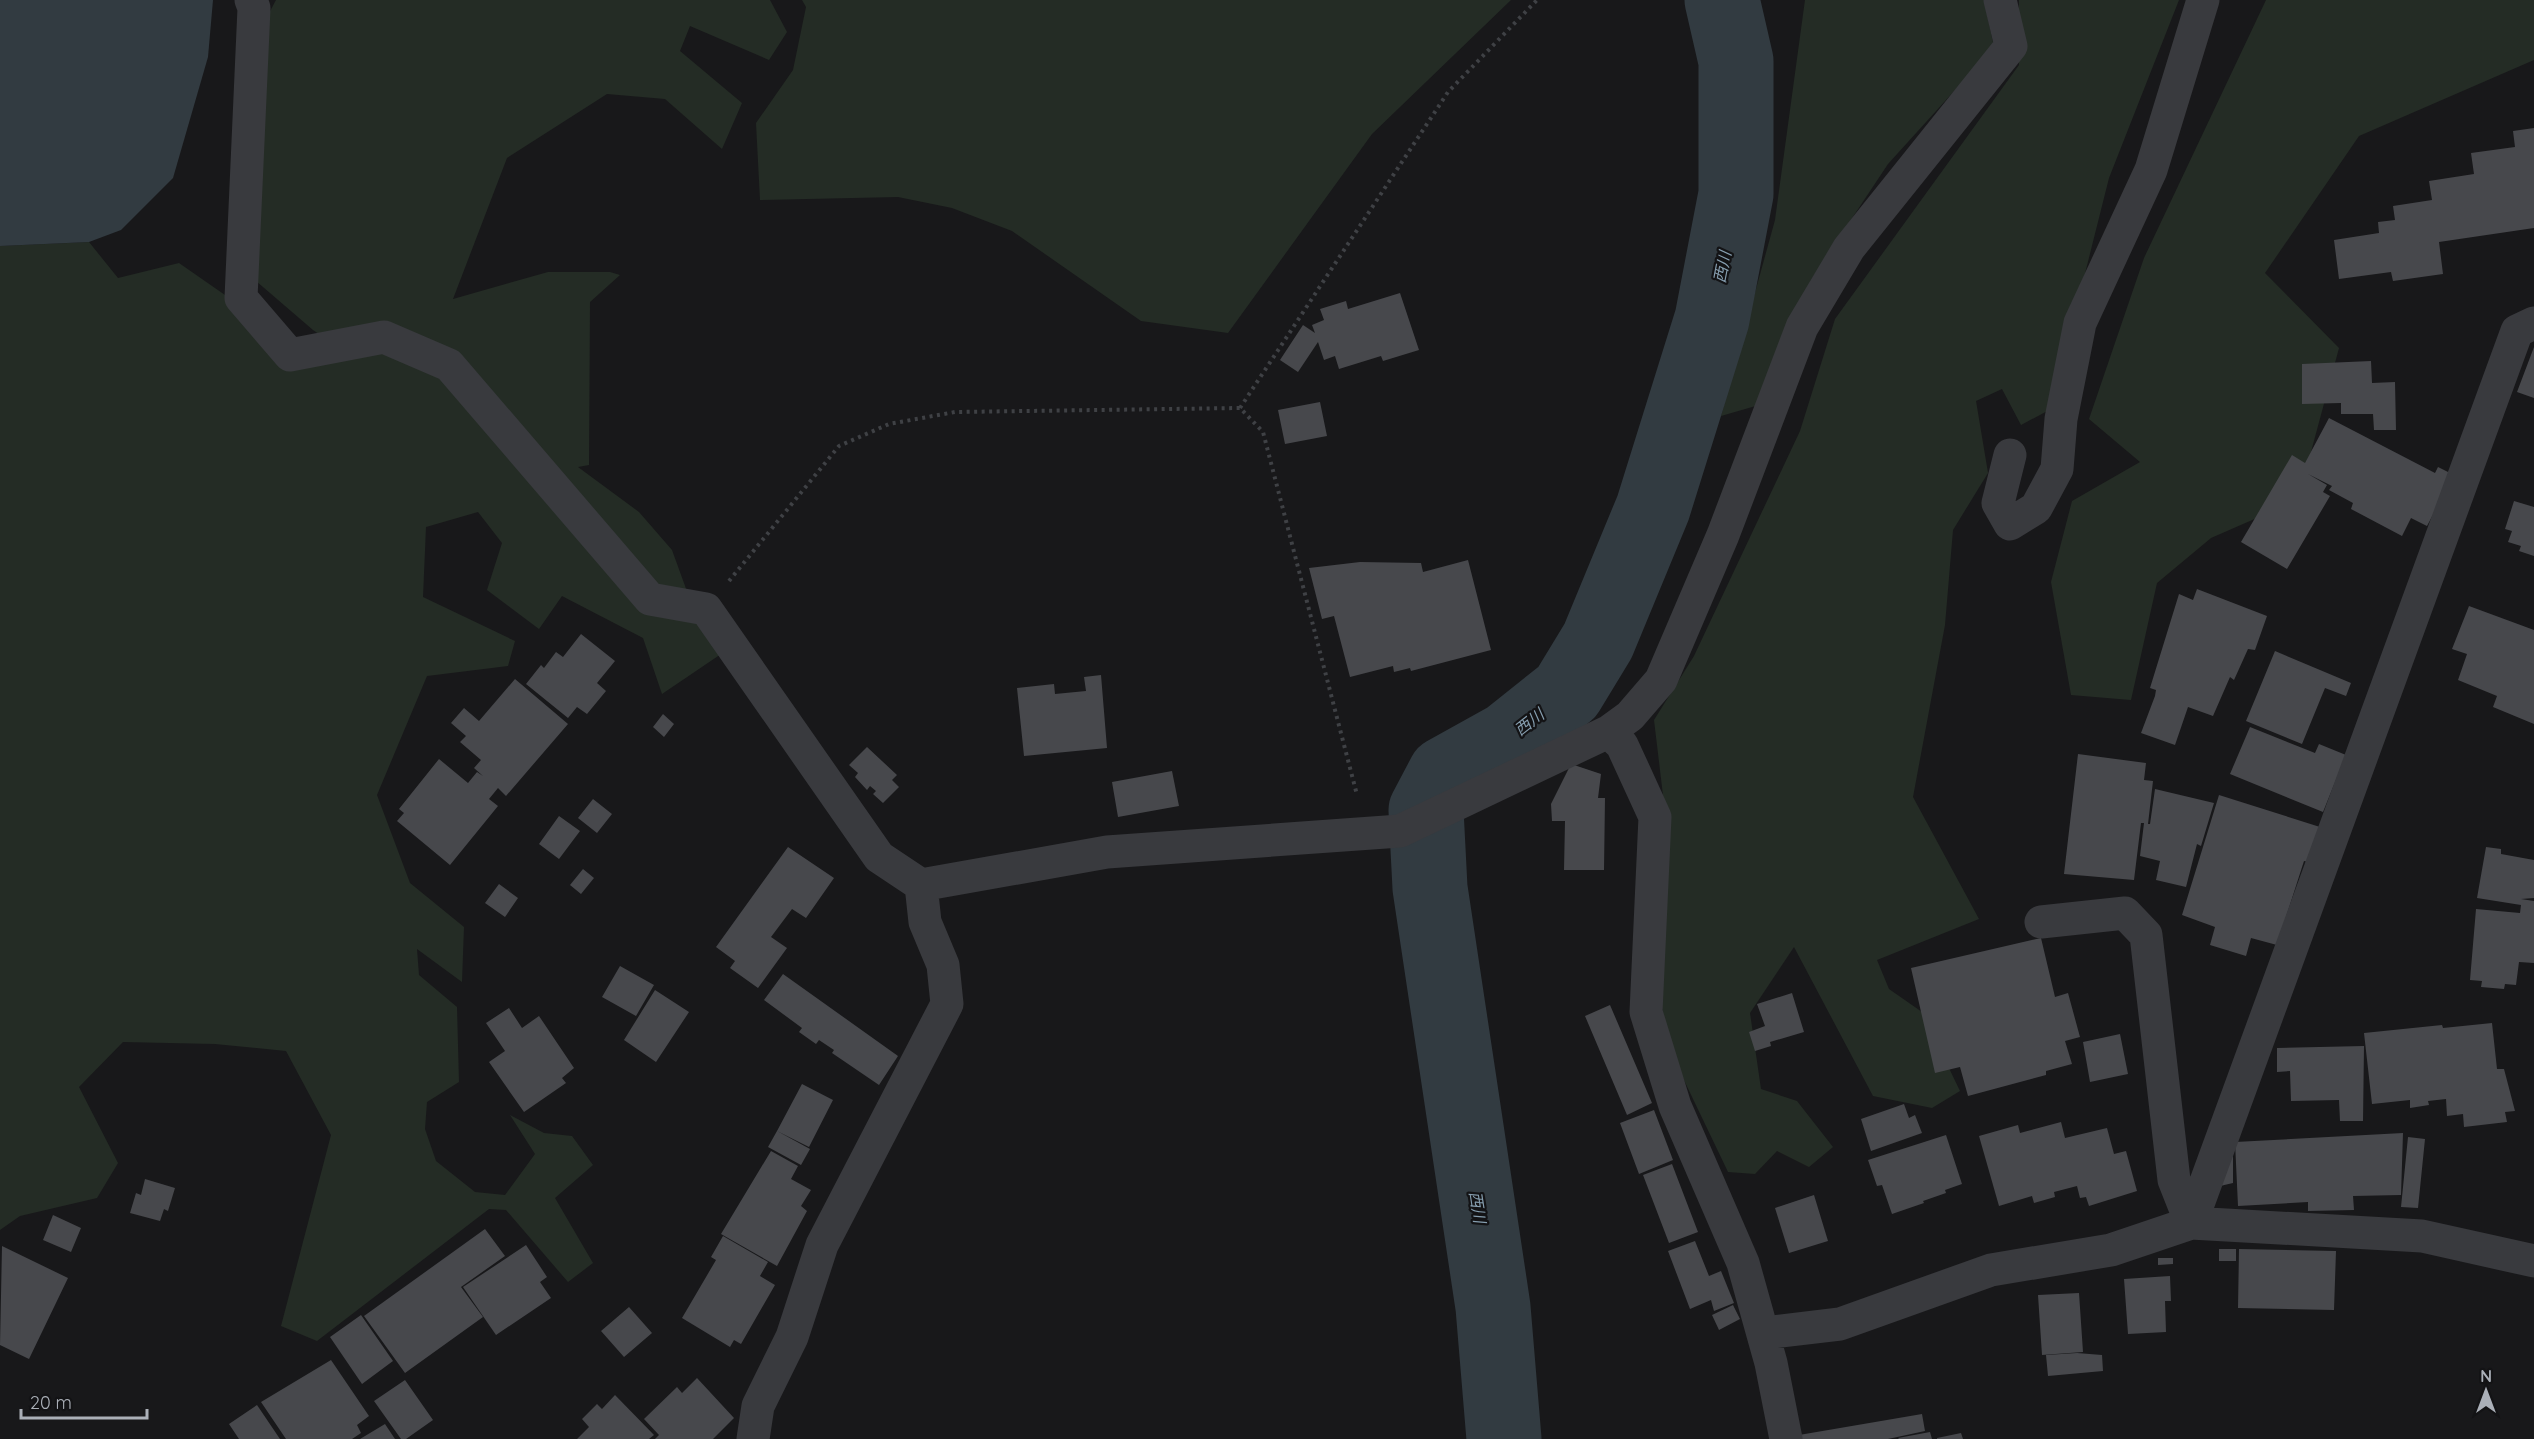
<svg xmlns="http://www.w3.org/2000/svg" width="2534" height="1439" font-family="Quicksand,'Noto Sans JP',sans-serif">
<rect width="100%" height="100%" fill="#18181a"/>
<!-- green -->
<path fill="#242c25" d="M276,0H770L787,32L769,60L690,26L680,51L742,103L722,149L665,99L607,94L507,158L453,299L548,272H610L620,275L590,302L589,465L578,467L639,512L672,550L697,619L727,650L662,694L643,638L562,596L539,629L487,590L502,543L478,512L426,527L423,597L515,641L508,666L427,676L377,795L410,883L464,927L462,982L417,949L419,975L457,1007L459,1082L427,1102L425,1129L436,1161L475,1192L505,1195L535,1154L510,1115L544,1133L572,1136L593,1165L555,1198L593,1263L568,1282L506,1210L489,1209L317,1341L281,1326L331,1135L286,1051L215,1044L123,1042L79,1087L118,1163L97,1198L20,1216L0,1230V246L89,242L118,278L179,263L225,295L302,369L345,352L313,330L256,281L253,43Z
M802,0H1511L1372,134L1228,333L1141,321L1012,231L952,208L898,197L760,200L756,123L793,70L806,7Z
M1805,0H1984L1994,47L1888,164L1811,280L1766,403L1721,416L1775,220Z
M2019,0H2179L2109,178L2051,409L2021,425L2002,389L1976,401L1988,473L1953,530L1945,625L1913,797L1979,919L1877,960L1889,989L1922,1012L1960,1091L1932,1108L1873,1096L1794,947L1750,1013L1761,1089L1797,1101L1833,1147L1809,1167L1777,1151L1755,1174L1728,1172L1671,1053L1657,983L1665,812L1654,720L1694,656L1800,431L1835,319L2019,65Z
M2266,0H2534V60L2359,136L2265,273L2339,348L2298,500L2211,538L2157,583L2131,700L2071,695L2051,582L2072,501L2140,462L2089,419L2144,258Z"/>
<!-- water -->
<path fill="#323b41" d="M0,0H213L208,57L173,178L121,230L89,242L0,246Z"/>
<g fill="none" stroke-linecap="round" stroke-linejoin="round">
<!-- river -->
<path stroke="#323b41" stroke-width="75" d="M1504,1439L1493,1307L1430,888L1426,810L1445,774L1508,739L1567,692L1598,641L1653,508L1712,319L1736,194V61L1722,0"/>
</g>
<!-- building -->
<path fill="#47484c" d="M2534,128V228L2439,242L2443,274L2393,281L2391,272L2339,279L2334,240L2379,233L2378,222L2395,220L2393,206L2432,200L2429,181L2474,174L2471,153L2515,147L2513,131Z
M1400,293L1419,350L1383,361L1381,356L1339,369L1335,356L1324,360L1318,342L1298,372L1280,360L1303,325L1315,333L1312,325L1324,320L1320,309L1346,301L1348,309Z
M2534,347V398L2517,392Z
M2371,361L2372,383L2395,382L2396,430H2374L2373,414H2341V403L2302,404V364Z
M1320,402L1327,436L1285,444L1278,410Z
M2329,418L2435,473L2438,467L2454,475L2427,526L2411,518L2402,536L2351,509L2353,503L2329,490L2332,486L2308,474L2327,485L2323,492L2330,496L2287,569L2241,542L2292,455L2305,463Z
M2514,501L2534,507V556L2519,551L2521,546L2508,542L2512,531L2505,529Z
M1468,560L1491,650L1411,671L1410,668L1394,672L1393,666L1350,677L1334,616L1322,619L1309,568L1360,562L1421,563L1423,572Z
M2197,589L2267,616L2255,650L2248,649L2234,680L2230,677L2213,716L2188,707L2175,745L2141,733L2155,696L2156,690L2150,688L2179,594L2193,600Z
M2469,606L2534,630V724L2493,707L2497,696L2458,680L2467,654L2452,649Z
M581,634L615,661L597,683L606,691L587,714L577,707L568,718L526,684L541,665L544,668L556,652L563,657Z
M2275,651L2351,683L2346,696L2325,688L2302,744L2246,721Z
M1101,675L1107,748L1024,756L1017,688L1054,684L1055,694L1086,691L1084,677Z
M515,679L568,724L506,796L498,788L489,799L498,806L450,865L397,821L404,813L399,809L439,759L468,783L477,772L483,776L474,768L481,760L460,742L466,736L451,723L464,708L479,721Z
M663,714L674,724L664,737L653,727Z
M2250,727L2315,753L2319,744L2346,755L2323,812L2230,774Z
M867,747L897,775L892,780L899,787L883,803L873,794L876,791L870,786L867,790L855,777L858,773L849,765Z
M2078,754L2146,763L2144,780L2153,781L2148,824H2150L2155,789L2214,803L2201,846L2197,844L2186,887L2156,880L2160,861L2140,856L2144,823H2141L2134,880L2064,874Z
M1571,764L1601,774L1598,798H1605L1604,870H1564L1565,821H1552L1551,804Z
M1172,771L1179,806L1118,817L1112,782Z
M2219,795L2320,827L2309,862L2304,861L2277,945L2251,938L2246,956L2210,945L2215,927L2182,915Z
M593,799L612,814L597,833L578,818Z
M559,816L580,831L559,859L539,844Z
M788,847L834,878L806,918L792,909L771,937L787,948L758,988L730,968L735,961L716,947Z
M2486,847L2501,849V854L2534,860V898L2521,899L2534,901V963L2519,962L2516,985L2505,984L2504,989L2481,987L2482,981L2470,980L2476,909L2520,913L2521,905L2477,898Z
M583,869L594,878L581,894L570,885Z
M499,884L518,898L505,917L485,903Z
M2041,938L2055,997L2068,993L2080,1037L2065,1041L2072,1064L2046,1071V1075L1968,1096L1960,1067L1935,1073L1911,968Z
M620,966L654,985L636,1016L602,997Z
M783,974L898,1056L879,1085L832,1053L834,1050L819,1040L816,1044L799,1032L802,1028L764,1000Z
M655,990L689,1012L656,1062L624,1040Z
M1792,993L1804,1032L1770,1042L1771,1046L1755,1051L1749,1032L1765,1026L1757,1004Z
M1610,1005L1652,1103L1627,1115L1585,1016Z
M509,1008L522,1028L539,1016L574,1068L562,1078L566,1083L524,1112L489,1062L505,1051L486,1023Z
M2492,1023L2497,1069H2504L2515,1111L2505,1112L2507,1122L2464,1127L2463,1114L2447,1116L2446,1099L2428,1101L2429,1105L2410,1108V1100L2372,1104L2364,1033L2442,1025L2443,1028Z
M2120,1034L2128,1074L2090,1082L2083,1042Z
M2364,1046L2363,1121H2340L2339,1100L2291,1101L2290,1071L2277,1072V1048Z
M802,1084L833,1100L809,1147L777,1131Z
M1904,1104L1909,1118L1915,1115L1922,1133L1871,1151L1861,1119Z
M1654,1110L1673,1160L1639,1174L1620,1123Z
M2061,1122L2065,1138L2107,1128L2114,1154L2126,1151L2137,1191L2089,1206L2086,1197L2080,1198L2077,1186L2054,1192L2055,1197L2034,1203L2032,1196L1999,1206L1979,1136L2018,1125L2020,1133Z
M777,1131L810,1149L801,1165L768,1147Z
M2403,1133L2401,1195L2353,1196L2354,1210L2308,1211V1202L2238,1206L2235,1142Z
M1946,1135L1962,1184L1945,1190L1946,1193L1923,1201L1924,1203L1892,1214L1882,1185L1877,1186L1868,1160Z
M2408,1137L2425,1139L2418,1208L2401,1207Z
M771,1151L798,1166L791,1179L811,1190L801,1206L807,1211L777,1266L721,1234Z
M2233,1152V1183L2220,1186Z
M1672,1164L1698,1232L1669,1243L1643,1175Z
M145,1179L175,1188L168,1211L164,1209L160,1221L130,1213L136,1193L141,1195Z
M1814,1195L1828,1241L1789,1253L1775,1208Z
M53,1215L81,1228L71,1252L43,1240Z
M485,1229L505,1256L461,1287L483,1317L405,1373L364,1316Z
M723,1236L768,1262L760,1276L775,1285L741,1344L734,1340L730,1347L682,1318L716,1260L711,1257Z
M1695,1241L1709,1276L1721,1271L1734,1303L1714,1311L1711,1300L1690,1309L1668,1251Z
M526,1245L547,1277L540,1282L551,1298L496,1335L463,1287Z
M2,1246L68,1278L29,1359L0,1345Z
M2219,1249H2236V1261H2219Z
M2239,1249L2336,1251L2334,1310L2238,1308Z
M2158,1258H2173V1264L2158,1265Z
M2170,1276L2171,1301H2165L2166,1332L2128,1334L2124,1279Z
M2079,1293L2083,1352L2042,1355L2038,1295Z
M1733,1305L1740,1319L1719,1330L1712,1315Z
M629,1307L652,1333L624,1357L601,1331Z
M361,1315L393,1361L362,1384L330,1337Z
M2077,1353L2102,1355L2103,1371L2048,1376L2046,1355Z
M331,1360L369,1416L357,1425L361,1433L352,1439H286L261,1402Z
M697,1378L734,1418L713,1439H655L659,1435L644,1419L677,1387L682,1393Z
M405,1380L433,1420L406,1439H401L374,1401Z
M615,1395L654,1435L649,1439H577L589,1427L582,1419L597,1404L602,1409Z
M257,1405L280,1439H239L229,1424Z
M1922,1414L1925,1431L1888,1439H1800L1799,1435Z
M385,1424L395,1439H360Z
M1930,1432L1932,1439H1899L1898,1438Z
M1961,1433L1963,1439H1937V1438Z"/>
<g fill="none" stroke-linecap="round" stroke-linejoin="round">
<!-- path -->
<path stroke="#3f4145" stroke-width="4" stroke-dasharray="3 4.5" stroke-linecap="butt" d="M1240,408L1448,92L1537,0
M729,581L839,446L889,424L955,412L1240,408L1263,432L1357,795"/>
<!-- minor -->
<path stroke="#393a3e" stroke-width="33" d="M251,0L254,8L241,298L290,355L384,337L449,365L650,599L706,609L879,857L921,885L1107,852L1400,831L1608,732L1630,716L1661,680L1723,535L1802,327L1849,248L2011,46L2000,0
M2010,455L1998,503L2010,524L2036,508L2057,469L2061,419L2080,323L2151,170L2203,0
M1608,732L1622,745L1655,817L1646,1012L1675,1106L1743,1263L1771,1363L1786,1439
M2041,922L2125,913L2146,935L2174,1180L2191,1223
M2191,1223L2517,331L2534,323
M1764,1333L1840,1324L1991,1270L2111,1250L2191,1223L2422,1236L2534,1261
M753,1439L758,1406L792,1337L822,1245L947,1004L943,965L925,922L921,885"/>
</g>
<g text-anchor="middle" stroke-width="4.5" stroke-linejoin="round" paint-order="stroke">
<!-- water labels -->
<g font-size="16" font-style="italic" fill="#869eaf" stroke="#131315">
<text transform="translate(1722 267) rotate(-79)" y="6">西川</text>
<text transform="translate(1529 722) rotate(-38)" y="6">西川</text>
<text transform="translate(1478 1207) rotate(81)" y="6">西川</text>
</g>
</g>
<!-- north arrow -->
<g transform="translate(2486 1391)" stroke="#131315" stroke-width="4.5" paint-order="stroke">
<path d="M0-4.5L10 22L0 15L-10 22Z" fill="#abb0b8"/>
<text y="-9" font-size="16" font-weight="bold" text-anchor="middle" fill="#abb0b8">N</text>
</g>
<!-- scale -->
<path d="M21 1409v9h126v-9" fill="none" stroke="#abb0b8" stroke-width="3"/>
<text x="30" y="1409" font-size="18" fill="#abb0b8" stroke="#131315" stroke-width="4.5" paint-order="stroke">20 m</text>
</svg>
